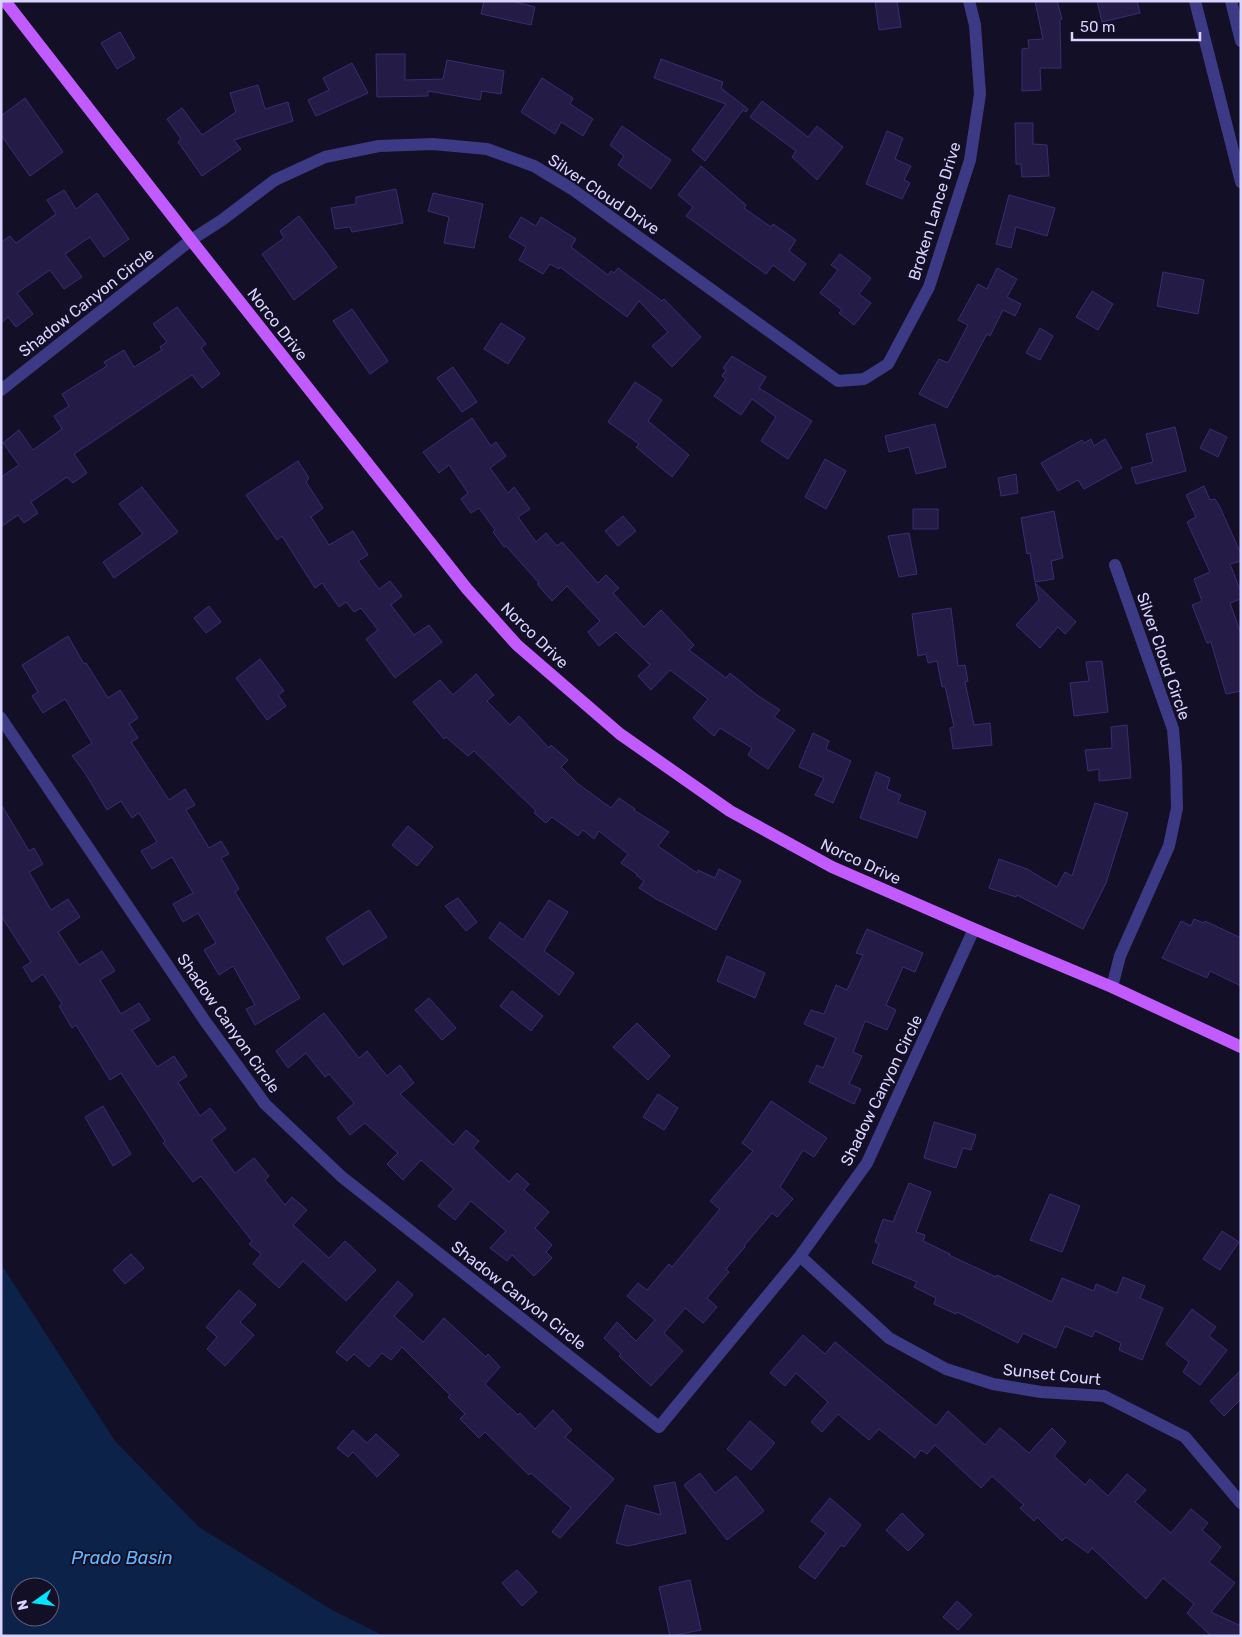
<svg xmlns="http://www.w3.org/2000/svg" width="1242" height="1637" font-family="Rubik,sans-serif">
<rect width="100%" height="100%" fill="#130f26"/>
<!-- water -->
<path fill="#0c2248" fill-rule="evenodd" d="M1,1264L115,1441L199,1527L332,1610L384,1636H1ZM20,1587H50V1617H20Z"/>
<!-- building -->
<path fill="#241b47" stroke="#3b2d73" d="M484,1H511L535,7L531,25L481,14Z
M875,1H897L901,27L879,30Z
M1035,1H1057L1062,19L1060,20L1061,68H1040L1041,90L1022,91V49L1029,48L1028,40L1043,39Z
M1097,1H1137L1140,13L1102,22Z
M120,32L135,58L117,69L101,43Z
M376,54H405V80L443,79L447,60L504,71L501,94L482,91L480,100L428,91V96L377,97Z
M661,59L723,82L721,88L748,109L746,112L743,110L705,161L692,150L726,104L654,78Z
M352,63L368,93L316,116L308,100L329,90L323,78Z
M542,78L573,98L570,104L593,119L583,136L561,122L555,134L521,112Z
M258,85L265,109L288,102L293,121L234,140L241,149L202,176L178,142L181,139L167,119L182,108L202,135L236,112L230,93Z
M25,98L63,152L30,176L1,135V116Z
M762,101L808,137L817,126L843,147L817,180L792,157L796,151L750,117Z
M1015,123H1033V144L1047,145L1049,176L1022,177L1021,164H1016Z
M622,126L671,160L651,189L618,165L624,156L610,145Z
M887,131L903,138L895,159L911,166L904,180L910,183L902,199L866,184Z
M701,166L746,205L744,208L771,227L773,224L796,240L789,251L806,264L794,281L773,265L766,274L686,216L693,207L678,195Z
M396,189L403,223L352,232L350,227L335,229L331,208L356,204V197Z
M64,190L76,209L97,193L129,239L104,257L90,237L65,254L82,277L64,289L50,270L17,293L33,314L16,327L8,317L1,323V242L10,236L16,243L56,214L47,200Z
M433,193L483,204L474,248L444,243L449,217L428,211Z
M1009,195L1055,208L1047,236L1016,227L1011,248L996,244Z
M299,216L337,267L294,300L262,254L284,238L280,231Z
M521,217L536,226L541,217L576,239L571,247L608,275L611,271L614,273L618,268L662,301L664,299L701,337L672,367L652,346L668,332L639,301L627,317L560,267L559,269L550,264L543,274L519,260L526,247L509,237Z
M840,254L871,278L859,294L871,303L854,325L839,313L842,310L820,293L838,270L831,265Z
M997,268L1017,279L1007,297L1021,304L1015,316L1003,310L990,336L987,334L947,408L919,394L939,359L948,363L968,325L958,320L978,284L987,289Z
M1163,272L1204,280L1198,314L1157,306Z
M1092,291L1113,304L1098,330L1076,317Z
M177,307L206,344L201,348L220,374L202,388L192,375L74,454L87,473L73,483L67,477L31,502L38,513L24,523L18,515L1,527V477L19,465L3,443L19,430L33,450L62,429L54,416L69,406L62,394L107,366L104,362L124,350L134,367L162,350L160,347L167,342L153,324Z
M352,309L388,361L370,374L333,321Z
M501,323L525,338L508,364L484,349Z
M1040,328L1053,336L1040,360L1026,353Z
M732,356L766,377L759,388L812,421L788,459L761,441L776,417L752,399L741,415L714,396L726,379L722,376L726,370L723,368Z
M453,367L477,402L462,412L437,378Z
M635,382L662,400L648,421L689,455L672,477L636,447L639,444L608,422Z
M472,418L491,446L496,442L506,456L490,468L508,493L514,487L530,509L518,517L536,542L546,533L557,546L562,542L598,583L606,575L619,588L613,593L644,627L661,610L694,645L689,650L726,678L730,673L757,695L780,710L774,717L795,730L768,769L748,755L752,748L720,728L714,736L693,718L708,699L670,670L651,690L638,676L650,665L616,632L599,646L588,632L600,621L567,586L552,601L537,584L539,583L506,546L504,547L493,532L495,530L479,508L471,513L461,499L468,493L449,465L439,473L423,452Z
M935,424L946,467L916,474L909,447L889,452L885,436Z
M1175,427L1186,471L1136,484L1131,468L1153,462L1146,434Z
M1210,429L1227,437L1218,457L1200,448Z
M1091,439L1094,446L1105,439L1122,468L1084,489L1078,480L1058,491L1041,463L1082,440L1084,443Z
M825,459L846,471L826,509L805,497Z
M298,461L309,478L306,482L323,508L311,517L329,545L353,531L368,555L358,561L379,589L390,581L402,596L391,605L414,635L429,625L442,642L395,678L366,639L378,630L361,608L354,612L346,602L339,607L322,583L315,588L282,536L277,540L246,495Z
M1016,474L1018,493L1001,496L998,478Z
M1204,486L1210,500L1215,499L1219,505L1241,554V561L1230,564L1241,592V599L1230,603L1241,634V691L1226,694L1211,642L1207,643L1192,605L1202,601L1194,579L1210,572L1187,522L1196,517L1186,495Z
M142,487L178,532L114,578L103,562L143,534L119,504Z
M913,509H938V529H913Z
M1054,511L1063,558L1051,561L1054,579L1035,582L1030,553L1027,554L1021,518Z
M623,516L636,531L618,546L605,531Z
M909,533L917,574L899,577L888,536Z
M1035,583L1076,622L1065,634L1058,627L1040,648L1016,625L1039,600Z
M209,606L221,622L206,633L194,618Z
M951,608L958,666L965,665L968,681L965,682L974,725L990,723L992,745L953,749L950,728L954,727L945,686L942,687L937,661L928,663L926,654L918,656L912,614Z
M68,636L84,664L86,663L108,698L120,690L138,718L129,724L138,738L131,742L169,800L185,789L195,805L186,810L209,848L221,841L229,854L221,858L239,889L235,892L300,998L255,1025L246,1009L255,1005L233,966L219,975L204,950L216,943L198,913L183,922L173,904L193,893L172,857L152,869L141,851L157,842L139,813L132,818L121,801L107,810L85,773L72,756L92,743L65,699L43,713L32,696L38,692L22,665Z
M260,659L284,691L278,695L286,706L267,720L236,678Z
M1102,661L1108,712L1074,716L1070,683L1089,681L1086,662Z
M476,674L494,695L487,701L510,725L519,716L549,748L551,745L568,760L561,767L577,783L611,808L619,798L635,809L634,810L669,832L658,846L697,873L698,870L715,878L719,869L741,881L716,930L656,899L639,888L644,881L636,875L637,874L621,863L628,854L599,831L594,839L583,830L578,836L552,817L546,823L534,813L536,811L474,751L468,756L446,737L444,739L413,702L440,680L453,695Z
M1127,725L1131,778L1099,781V769L1088,771L1085,750L1112,748L1111,727Z
M813,733L829,741L826,749L851,761L833,803L815,795L824,778L799,767Z
M876,772L890,778L887,789L901,795L898,802L926,812L917,838L860,818Z
M1095,803L1128,813L1106,883L1083,929L1017,895L1016,897L989,888L999,859L1027,869L1057,887L1065,872L1072,876Z
M1,804L29,851L34,848L43,864L29,872L51,910L68,899L80,917L58,932L79,965L102,951L115,971L100,980L121,1014L139,1003L150,1020L132,1030L157,1067L174,1056L187,1076L178,1082L200,1116L210,1108L226,1129L211,1140L235,1173L254,1158L269,1176L265,1180L285,1205L292,1197L307,1210L293,1225L329,1258L345,1241L376,1270L346,1301L303,1261L279,1288L253,1264L261,1254L249,1244L252,1241L201,1176L193,1182L163,1143L165,1141L121,1073L110,1080L76,1025L72,1028L59,1006L62,1004L43,974L32,982L23,967L31,962L1,916Z
M408,826L433,847L417,866L392,845Z
M458,898L477,922L466,931L445,906Z
M549,900L568,912L544,951L574,973L559,995L489,938L500,922L523,940Z
M369,910L387,937L343,965L326,938Z
M1194,919L1204,923L1205,921L1241,938V986L1210,971L1207,978L1162,958L1181,921L1191,926Z
M867,929L923,953L915,972L903,967L886,1005L896,1010L887,1030L865,1021L853,1052L862,1056L849,1084L861,1089L854,1104L809,1082L817,1065L823,1068L836,1038L804,1024L811,1010L824,1014L836,985L847,990L863,955L856,953Z
M727,956L765,973L755,998L717,981Z
M512,991L543,1016L531,1031L500,1006Z
M429,998L456,1028L442,1040L415,1010Z
M324,1013L359,1058L367,1051L387,1076L400,1065L414,1083L400,1094L453,1145L466,1130L479,1141L473,1148L509,1182L517,1173L529,1184L524,1190L549,1212L535,1228L552,1245L546,1252L552,1258L534,1276L512,1255L507,1261L490,1248L506,1231L471,1201L455,1220L438,1206L454,1189L421,1160L403,1180L387,1164L398,1153L365,1123L350,1135L337,1118L354,1103L329,1074L325,1077L306,1053L288,1068L276,1051Z
M637,1023L670,1056L648,1080L613,1047Z
M658,1094L678,1108L664,1130L643,1117Z
M771,1101L827,1138L814,1157L803,1150L780,1187L793,1199L777,1217L772,1213L744,1246L745,1247L726,1269L729,1272L707,1298L717,1307L703,1323L685,1308L664,1333L683,1351L651,1386L619,1356L621,1354L604,1338L617,1322L636,1341L655,1320L627,1296L638,1283L647,1290L669,1264L672,1267L720,1209L710,1201L753,1151L742,1143Z
M103,1106L131,1154L113,1166L85,1117Z
M934,1122L976,1135L971,1150L963,1148L956,1168L924,1158Z
M909,1183L931,1192L916,1232L925,1235L923,1241L950,1254L949,1255L996,1277L997,1275L1052,1302L1062,1278L1094,1291L1096,1284L1117,1293L1123,1277L1145,1286L1140,1298L1163,1308L1142,1360L1119,1350L1121,1343L1095,1331L1092,1337L1065,1326L1056,1348L1023,1333L1018,1343L957,1312L956,1314L934,1304L936,1298L914,1287L917,1282L872,1263L879,1244L875,1242L883,1219L893,1222Z
M1050,1194L1080,1206L1062,1252L1030,1240Z
M1222,1231L1239,1242L1220,1270L1203,1259Z
M131,1254L144,1268L125,1284L113,1270Z
M398,1281L413,1295L394,1316L423,1342L444,1318L486,1357L488,1354L500,1367L485,1384L518,1415L520,1413L535,1429L553,1410L572,1430L565,1437L614,1479L560,1538L552,1532L571,1508L531,1473L529,1475L485,1432L479,1438L460,1419L465,1414L448,1397L450,1395L402,1347L391,1360L382,1353L369,1367L354,1354L347,1361L336,1352Z
M239,1290L256,1305L240,1322L254,1335L225,1366L207,1349L217,1337L206,1327Z
M1192,1309L1216,1327L1209,1336L1227,1350L1200,1385L1183,1372L1189,1362L1166,1344Z
M803,1335L825,1354L835,1342L936,1426L948,1411L985,1445L1000,1428L1029,1453L1052,1428L1066,1442L1054,1456L1085,1485L1090,1479L1108,1496L1127,1474L1146,1490L1135,1502L1171,1533L1191,1509L1208,1523L1202,1530L1221,1547L1209,1562L1235,1583L1211,1612L1241,1626V1636H1211L1187,1613L1194,1604L1163,1578L1146,1599L1092,1548L1088,1553L1066,1537L1062,1541L1037,1517L1034,1521L1020,1508L1024,1505L992,1476L981,1488L935,1445L927,1454L921,1450L915,1458L879,1429L869,1440L838,1414L822,1432L811,1422L828,1402L796,1373L785,1386L770,1373Z
M1241,1370V1399L1224,1416L1210,1401Z
M750,1421L775,1443L751,1470L727,1449Z
M353,1430L367,1443L376,1434L399,1455L377,1477L353,1452L348,1457L337,1448Z
M700,1473L715,1493L736,1476L764,1511L727,1540L684,1485Z
M675,1482L686,1533L628,1546L616,1543L626,1505L661,1515L654,1486Z
M830,1498L861,1525L844,1547L841,1545L815,1579L799,1567L826,1533L811,1521Z
M902,1513L924,1535L908,1551L886,1530Z
M517,1570L537,1592L522,1606L502,1583Z
M690,1580L701,1630L670,1636L659,1587Z
M957,1601L972,1615L958,1630L943,1617Z"/>
<g fill="none" stroke-linecap="round" stroke-linejoin="round">
<!-- minor -->
<path stroke="#3d3a85" stroke-width="12" d="M1195,1L1241,182
M1231,1L1241,41
M1,390L191,240L222,220L275,180L325,157L379,146L433,144L487,149L534,166L572,189L838,381L864,379L888,364L929,287L970,160L980,94L975,25L969,1
M1,718L205,1021L265,1104L342,1177L659,1427L800,1256L867,1163L974,929
M1112,987L1120,956L1169,846L1177,808L1176,767L1173,729L1115,565
M800,1256L889,1338L946,1369L993,1384L1041,1392L1104,1396L1185,1437L1241,1503"/>
<!-- major -->
<path stroke="#c25bff" stroke-width="12" d="M5,1L191,240L467,589L517,645L620,734L730,811L832,867L974,929L1112,987L1241,1047"/>
</g>
<g text-anchor="middle" stroke-width="4" stroke-linejoin="round" paint-order="stroke">
<!-- street labels -->
<g font-size="16" fill="#d9d4ff" stroke="#130f26">
<text transform="translate(604 194) rotate(34)" y="6">Silver Cloud Drive</text>
<text transform="translate(934 211) rotate(-73)" y="6">Broken Lance Drive</text>
<text transform="translate(86 302) rotate(-38)" y="6">Shadow Canyon Circle</text>
<text transform="translate(278 324) rotate(52)" y="6">Norco Drive</text>
<text transform="translate(535 635) rotate(44)" y="6">Norco Drive</text>
<text transform="translate(1164 656) rotate(71)" y="6">Silver Cloud Circle</text>
<text transform="translate(861 861) rotate(25)" y="6">Norco Drive</text>
<text transform="translate(229 1023) rotate(55)" y="6">Shadow Canyon Circle</text>
<text transform="translate(881 1090) rotate(-64)" y="6">Shadow Canyon Circle</text>
<text transform="translate(519 1295) rotate(38)" y="6">Shadow Canyon Circle</text>
<text transform="translate(1052 1374) rotate(6)" y="6">Sunset Court</text>
</g>
<!-- water labels -->
<g font-size="18" font-style="italic" fill="#62b6ff" stroke="#130f26">
<text x="122" y="1564">Prado Basin</text>
</g>
</g>
<!-- border -->
<rect width="1242" height="1637" fill="none" stroke="#d9d4ff" stroke-width="5"/>
<!-- north arrow -->
<g transform="translate(35 1602) rotate(256)"><circle r="24" fill="#130f26" stroke="#625e7d"/>
<path d="M0-4L9 19L0 12L-9 19Z" fill="#00e5ff"/>
<text y="-8" font-size="14" font-weight="bold" text-anchor="middle" fill="#d9d4ff">N</text>
</g>
<!-- scale -->
<path d="M1072 32v8h128v-8" fill="none" stroke="#d9d4ff" stroke-width="2.5"/>
<text x="1080" y="32" font-size="15" fill="#d9d4ff" stroke="#130f26" stroke-width="4" paint-order="stroke">50 m</text>
</svg>
